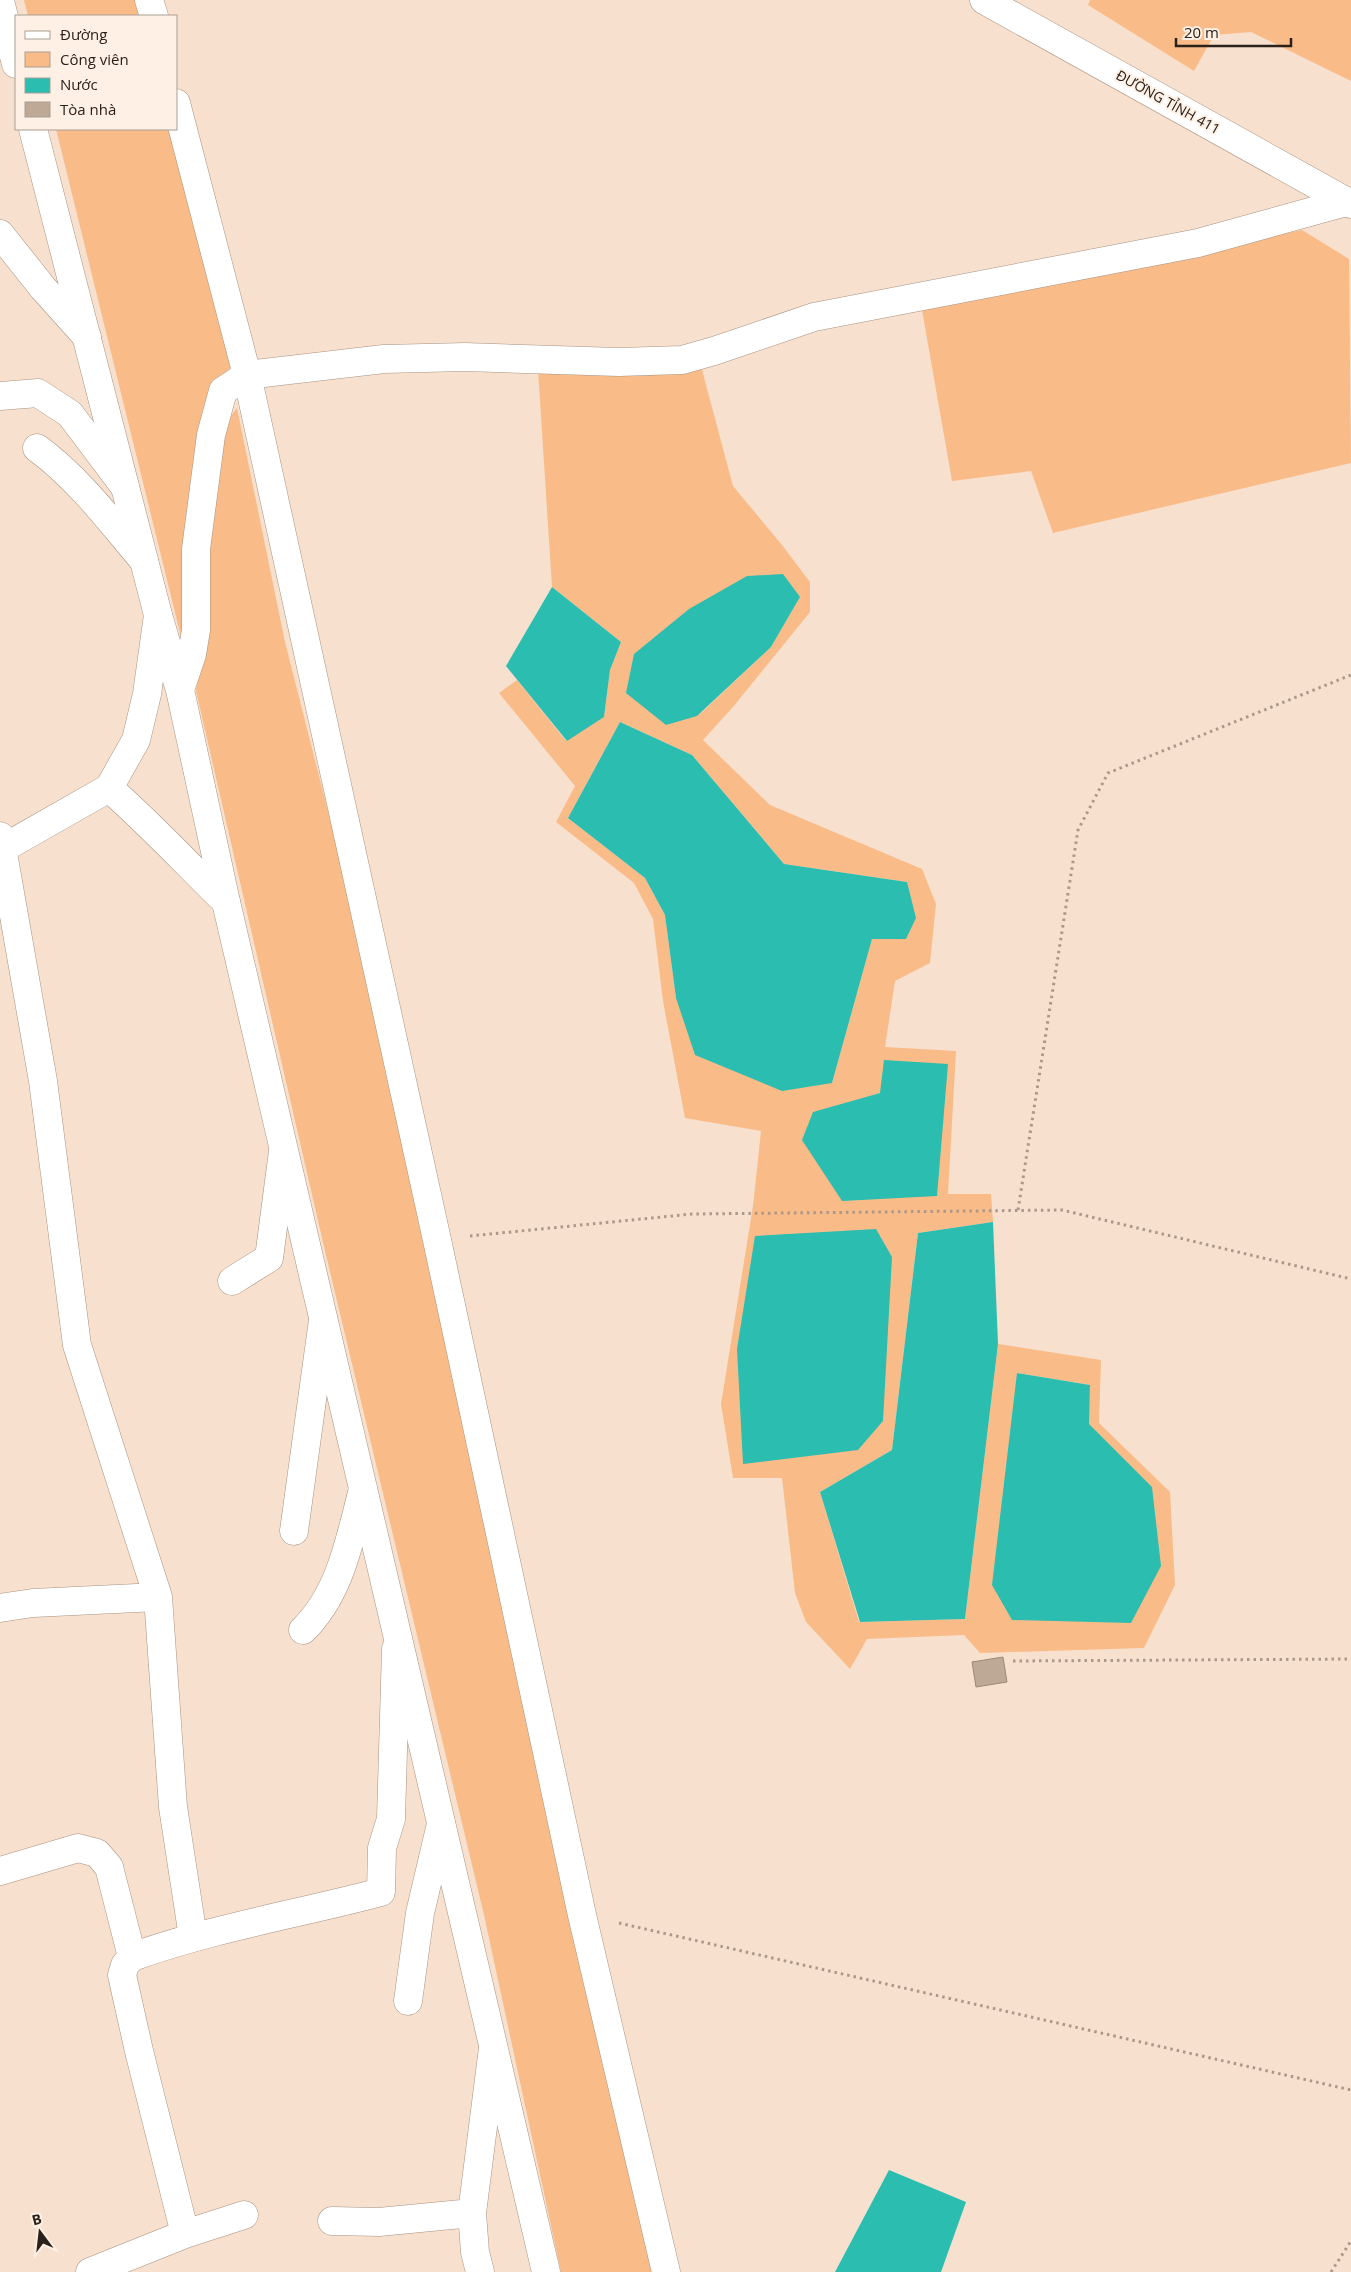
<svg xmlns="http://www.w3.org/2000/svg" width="1351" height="2272" font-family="'Open Sans',sans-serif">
<rect width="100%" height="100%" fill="#f8e0ce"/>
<!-- green -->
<path fill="#f9bc88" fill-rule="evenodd" d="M24,0H136L140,16H28Z
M1090,0H1351V81L1251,32L1214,35L1194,71L1088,5Z
M56,129H171L234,364L214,385L183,645Z
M1302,230L1349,259L1351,463L1053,533L1031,471L952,481L922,310Z
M701,366L733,486L782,545L810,582V612L733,707L703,740L770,805L922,869L936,904L930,963L895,981L885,1047L956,1051L948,1194H991L993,1222L918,1233L892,1450L820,1492L859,1622L965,1619L998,1344L1101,1360L1099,1423L1170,1492L1175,1585L1144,1648L980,1653L964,1635L867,1639L850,1669L806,1622L795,1593L782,1478H733L721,1404L753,1206L761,1131L685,1118L663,1001L653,919L634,883L556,822L575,786L499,693L517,680L566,741L604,717L610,670L621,642L552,587L538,370ZM800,597L771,647L698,716ZM620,722L692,755L784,864L907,882L906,939H872L832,1083L676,998L665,915L645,878L568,818ZM880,1093L937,1195L851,1102ZM1017,1373L1090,1385L1088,1424Z
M237,408L285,642L348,890L660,2272H561L484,1915L325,1251L196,691L204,623L210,517L223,426Z"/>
<!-- water -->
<path fill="#2abdb0" d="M783,574L800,597L771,647L697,716L666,725L626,693L634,654L689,609L747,576Z
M552,587L621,642L610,670L604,717L567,741L506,666Z
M620,722L692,755L784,864L907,882L916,918L906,939H872L832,1083L782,1091L695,1055L676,998L665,915L645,878L568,818Z
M884,1060L948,1064L937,1196L842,1201L802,1140L813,1112L880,1093Z
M993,1222L998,1344L965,1619L860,1622L820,1492L892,1450L918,1233Z
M876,1229L892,1257L883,1421L858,1450L743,1464L737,1349L755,1236Z
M1017,1373L1090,1385L1089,1424L1152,1487L1161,1566L1131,1623L1012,1620L992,1585Z
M889,2170L966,2202L941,2272H835Z"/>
<!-- building -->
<path fill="#bea997" stroke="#9e8978" d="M1003,1657L1007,1682L976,1687L972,1662Z"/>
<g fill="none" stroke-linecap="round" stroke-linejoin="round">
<defs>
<path id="street" d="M149,0L154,16
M176,103L247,375L437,1240L582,1915L666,2272
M0,234L43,288L87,337
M247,375L384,359L465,357L619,362L682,360L714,351L814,317L1198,243L1346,202
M0,396L38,393L70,414L125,487
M37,448C79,479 111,522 144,561
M109,788C150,824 187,864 226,902
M0,836L43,1081L77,1345L158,1597L33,1603L0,1608
M0,850L109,788L136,740L147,694L158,615
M232,1281L269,1258L283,1151
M294,1531L323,1320
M158,1597L173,1807L193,1937
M303,1630C341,1593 350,1538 363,1489
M0,1871L78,1848L97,1853L109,1867L132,1957
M408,2001L420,1913L441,1824
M332,2221L379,2222L472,2213
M185,2234L139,2051L122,1975L125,1965L132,1957C213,1928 298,1914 381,1892L382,1848L391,1819L396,1649
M90,2272L185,2234L244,2215
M480,2272L475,2252L472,2213L493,2048"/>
<path id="secondary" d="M984,0L1351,204
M0,1L16,64
M33,129L158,615L180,690L226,902L546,2272
M180,690L192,654L196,630V549L211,435L223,391L247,375"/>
</defs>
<!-- street casing -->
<use href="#street" stroke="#a79280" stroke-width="29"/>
<!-- secondary casing -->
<use href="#secondary" stroke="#a79280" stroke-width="29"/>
<!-- path -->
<path stroke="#ab988a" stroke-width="3" stroke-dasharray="2.5 4" stroke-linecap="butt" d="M1018,1210L1078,830L1108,773L1351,675
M470,1236L692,1214L1062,1210L1351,1279
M1013,1661L1351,1659
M619,1923L1351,2090
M1331,2272L1351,2241"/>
<!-- street -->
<use href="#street" stroke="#fff" stroke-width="28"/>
<!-- secondary -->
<use href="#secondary" stroke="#fff" stroke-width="28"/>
</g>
<g text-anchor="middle" stroke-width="4" stroke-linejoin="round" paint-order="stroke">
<!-- street labels -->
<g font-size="14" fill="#2a211a" stroke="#fef0e4">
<text transform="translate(1168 102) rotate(29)" y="5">ĐƯỜNG TỈNH 411</text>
</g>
</g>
<!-- legend -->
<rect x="15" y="15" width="162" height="115" fill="#fef0e4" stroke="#a99d93"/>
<rect x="25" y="31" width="25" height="8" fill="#ffffff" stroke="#a99d93"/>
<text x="60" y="40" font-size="15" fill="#2a211a">Đường</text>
<rect x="25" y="52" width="25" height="15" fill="#f9bc88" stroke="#a99d93"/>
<text x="60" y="65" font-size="15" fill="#2a211a">Công viên</text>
<rect x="25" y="78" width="25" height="15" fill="#2abdb0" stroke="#a99d93"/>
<text x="60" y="90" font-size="15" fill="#2a211a">Nước</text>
<rect x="25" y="102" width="25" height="15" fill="#bea997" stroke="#a99d93"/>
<text x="60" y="115" font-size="15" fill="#2a211a">Tòa nhà</text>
<!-- north arrow -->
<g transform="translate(40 2232) rotate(345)" stroke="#fef0e4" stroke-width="4" paint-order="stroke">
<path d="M0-4L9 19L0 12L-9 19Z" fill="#2a211a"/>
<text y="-8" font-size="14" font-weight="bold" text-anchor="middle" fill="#2a211a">B</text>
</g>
<!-- scale -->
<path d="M1176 38v8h115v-8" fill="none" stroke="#2a211a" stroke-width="2.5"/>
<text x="1184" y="38" font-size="15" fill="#2a211a" stroke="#fef0e4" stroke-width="4" paint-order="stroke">20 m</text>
</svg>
